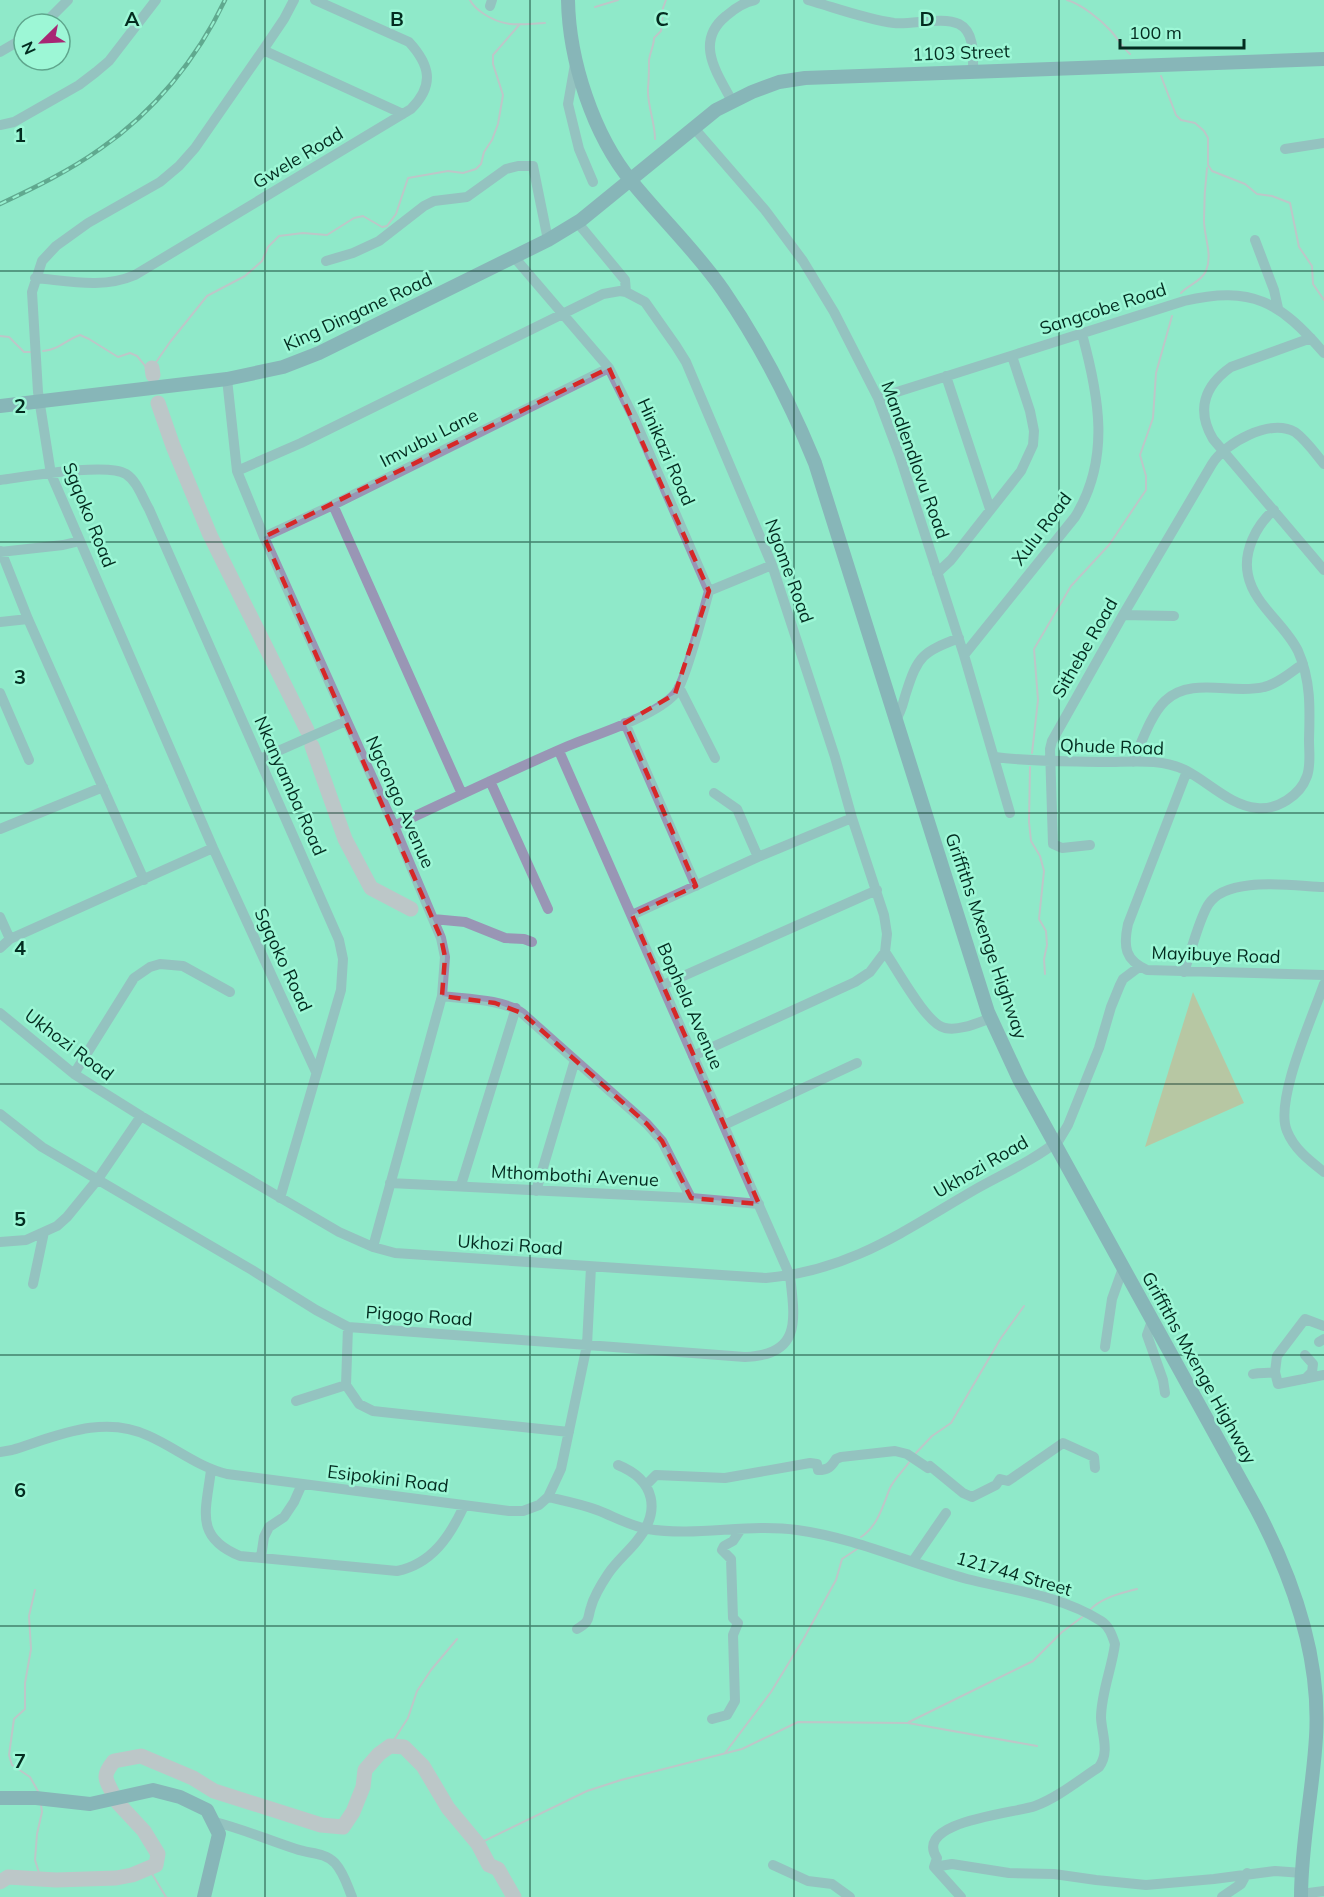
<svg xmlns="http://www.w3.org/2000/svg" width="1324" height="1897" font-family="Mulish,sans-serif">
<rect width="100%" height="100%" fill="#8fe9c9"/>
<!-- green -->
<path fill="#e79e77" d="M1193,992L1244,1103L1145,1147Z"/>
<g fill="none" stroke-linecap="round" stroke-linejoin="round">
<!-- stream -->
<path stroke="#f29dc7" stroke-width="2" d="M470,0C473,6 478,10 484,14C505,28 520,24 545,23
M1067,0C1081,4 1100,19 1111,31C1118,39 1122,47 1130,54
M595,7L618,0
M1161,76L1176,115L1181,120L1195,123L1204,131L1208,138V165L1212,171L1245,184L1257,194L1272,196L1290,203L1299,247L1312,266L1313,284L1324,300
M655,139C655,121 647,106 648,88C649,79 649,69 649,60C650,52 654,46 654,38L661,31L663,8L666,0
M1181,293C1188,285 1201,282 1206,271C1213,254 1204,238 1204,220C1204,203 1205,185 1207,168
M0,336L9,337L24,352H32
M43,351C58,350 66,340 80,335L89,339L118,357L130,353L137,356L147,368H152L170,342L207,296L245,276L262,261L268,247L279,236L303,233L327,235L354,218L363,216L382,227L387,226L396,214L408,178L448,171L463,173L476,169L481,164L484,152L492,140L498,124L503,95L493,64V55L520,24
M1032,753L1038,700L1034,649L1071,586L1109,545L1146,490V476L1140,455L1153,418L1156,373L1172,316
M1030,767L1029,822L1031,841L1040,856L1044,871L1039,919L1046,931L1047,945L1044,959L1045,974
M915,1454L932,1436L951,1423L1001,1338L1024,1306
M861,1537C878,1526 883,1505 890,1488C894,1479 904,1470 910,1461
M35,1590L29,1616L31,1649L25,1683V1709L14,1719L9,1755L12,1765L30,1777L39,1793
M1089,1611C1100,1598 1121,1593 1137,1589
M909,1722L1033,1661L1062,1632L1085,1615
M390,1746L408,1718L417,1691L431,1670L457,1639
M725,1753L771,1692L804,1638L836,1580L842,1559L857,1549
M478,1844L587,1791L621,1780L742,1749L798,1722L908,1723L1037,1746
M148,1867L166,1897
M41,1879L35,1860L37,1834L42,1812L41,1805"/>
<!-- river -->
<path stroke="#f29dc7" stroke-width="15" d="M152,368L153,375
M158,403L173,446L210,535L307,730
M312,746L345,839L371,888L411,909
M113,1794C105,1778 102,1776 114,1761L141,1756L193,1778L214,1791L321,1825L343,1827L353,1812L363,1787L365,1770L379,1754L390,1746L404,1747L423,1766L448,1808L478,1844L489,1865L498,1869L514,1897
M0,1882L8,1877L56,1880L116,1878L132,1875L156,1865L158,1854L144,1831L117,1802"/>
<!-- street -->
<path stroke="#9996b5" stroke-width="10" d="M294,0L284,19L263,50L195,148L179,166L160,182L88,223L56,246L42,261L32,292L38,392L51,474L213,848L316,1072
M808,0C836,8 865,19 894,23C912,25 943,16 959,24C975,32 973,56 973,71
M490,6L492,0
M44,24L68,0
M263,50L403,114
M0,52L24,38
M575,64L568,104L579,149L593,182
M732,101C717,73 694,42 726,16C734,9 744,2 755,0
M0,125L14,122L79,85L96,72L109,61L156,0
M694,128L765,210L803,261L834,312L878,398L900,457L964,655L1010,813
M1285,149L1324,143
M577,222L625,280L626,292
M1255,240L1274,290L1278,308
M326,261L353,253L379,241L424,206L434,201L467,197L506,169L518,166H533L548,240
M35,278C69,281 103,289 135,275L411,109C435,85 430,65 409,42L315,0
M1311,338L1231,367C1204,386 1196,410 1213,439L1324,570
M946,376L990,509
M227,379L237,471L264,537L394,826L441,938L445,957L442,996L373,1247
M878,398L1184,301C1252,285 1280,302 1324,353
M237,471L301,443L603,294L620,291L626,292L645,302L676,346L686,362L772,565L835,757L852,818L884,915L887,934L885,952L870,972L855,982L693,1056
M0,480C24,477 108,462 126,474C137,481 142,497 149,509L339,940L343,959L341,990L280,1198
M333,505L462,794
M264,537L333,505L609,368
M1,551L28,619L144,880
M0,552L63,545L80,541
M937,573L951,560L1021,471L1033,445L1034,431L1030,411L1012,356
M709,591L772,565
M1123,615L1174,616
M0,622L28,619
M964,655L1075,517C1111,459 1099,396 1082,334
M679,687L715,758
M0,693L29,760
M896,719C902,711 903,702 906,693C918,655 923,652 959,638
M625,723L696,886
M995,757C1032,762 1068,761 1104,762C1131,762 1161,758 1185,770C1209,782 1229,805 1257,808C1277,810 1300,796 1307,776C1311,765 1309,752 1309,740C1310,709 1311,680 1298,651C1285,624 1254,605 1248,575C1243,552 1256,525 1274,510
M260,759L346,721
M1133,762C1141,744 1151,714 1165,701C1191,676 1233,695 1264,687C1278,684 1291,672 1303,664
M1187,771L1128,924C1123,947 1125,960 1147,970L1324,975
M490,781L548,909
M714,793L737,809L758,857
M394,826C452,799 510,771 568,746C597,734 654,717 675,694C685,684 704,609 709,591L634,418L609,368L514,257
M0,829L103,787
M1090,845L1062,848L1053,844L1050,749L1052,741L1123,615L1212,464C1225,443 1270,418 1295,432C1306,440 1315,453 1324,464
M632,915L758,857L852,818
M0,917L10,939L0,948
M433,919L465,922L505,938L524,939L532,942
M10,939L213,848
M885,952C897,969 927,1025 945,1028C960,1031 977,1023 991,1018
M1184,972C1191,952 1198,922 1208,905C1226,875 1293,886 1324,887
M1324,984C1313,1016 1274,1101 1287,1131C1294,1149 1310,1161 1324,1172
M663,985L877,890
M442,996C465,999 503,999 522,1013L647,1124L662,1141L691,1198
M0,1013L74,1074L141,1116L339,1232L373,1247L395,1253L766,1278C852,1270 903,1231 976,1189C1003,1174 1034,1160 1059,1140L1068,1125L1099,1048L1111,1007L1120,985L1123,979L1139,967
M74,1074L134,978L150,967L160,964L183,966L230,992
M0,1114L42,1147L252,1270L316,1310L348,1327L745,1357C802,1355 795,1319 790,1276L559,751
M724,1125L857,1063
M390,1183L691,1198L759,1204
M461,1185L516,1008
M536,1191L575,1060
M0,1242L26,1240L57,1226L67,1217L98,1179L141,1116
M33,1284L44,1232
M1152,1321L1147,1335L1163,1380L1165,1393
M348,1327L346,1385L359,1404L373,1411L569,1432
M1319,1342L1324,1339
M1105,1347L1112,1299L1123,1268
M1275,1372L1277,1356L1305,1319L1324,1326
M1253,1374C1261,1372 1267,1374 1275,1372L1278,1384L1324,1375
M1305,1379L1312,1372L1313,1364L1305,1355
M296,1401L346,1385
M0,1452L12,1450C57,1436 103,1414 149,1436C176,1448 198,1467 227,1474L509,1511H523L539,1505L548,1497L561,1469L587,1345L591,1267
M211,1470C206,1511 194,1537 240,1556L397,1571C432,1564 450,1536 464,1506
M646,1485L656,1475L725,1478L810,1463L817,1464L818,1470C828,1470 831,1467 836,1459L841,1457L895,1451L907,1454L928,1468L930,1466L963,1493L972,1497L996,1485L1000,1479L1008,1481L1063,1443L1094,1457L1095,1468
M548,1497C565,1501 581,1504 597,1510C613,1516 630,1526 648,1529C697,1537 748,1523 797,1530C856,1538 911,1564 967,1579C1012,1590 1062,1596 1101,1621C1109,1626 1112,1635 1115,1644C1112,1668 1101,1693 1101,1718C1102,1735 1110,1752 1099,1767C1079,1780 1057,1798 1035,1806C1016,1813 912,1821 937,1858L934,1867L952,1864L1009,1873L1054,1874L1096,1880L1146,1885L1214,1879L1275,1871L1303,1873
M261,1557L264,1537L269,1527L284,1517L294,1502L302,1484
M913,1561L946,1513
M577,1629C591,1621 587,1619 591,1607C594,1596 602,1583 608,1574C616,1562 627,1553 636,1542C662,1511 655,1480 618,1465
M712,1719L727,1715L735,1701L733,1635L738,1623L733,1618L731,1559L722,1550L724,1546L733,1541L741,1529
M215,1822C243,1829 268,1840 296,1849C310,1854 324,1852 335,1863C344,1873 347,1885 352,1897
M773,1865L808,1881L832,1884L850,1897
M934,1867L961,1897
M1301,1894L1324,1891
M1222,1897L1241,1884L1247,1873"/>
<!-- secondary -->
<path stroke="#7d78a4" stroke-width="14" d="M568,0C569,60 593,135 632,182C662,219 696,251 723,290C761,345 790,402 815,463L988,1012L1019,1079L1256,1508C1293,1578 1321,1657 1316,1737C1313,1790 1301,1844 1301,1897
M0,406L227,379L283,367L319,353L548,240L581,220L716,110L752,92L779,82L805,78L1324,59
M0,1798H36L90,1804L153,1790L180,1797L207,1810L219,1834L204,1897"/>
<defs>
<path id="rail" d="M0,204C34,188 69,171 100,149C154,112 197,59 225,0"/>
</defs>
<!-- rail casing -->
<use href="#rail" stroke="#265c4b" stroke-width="4.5"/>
<!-- rail -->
<use href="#rail" stroke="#9df7d6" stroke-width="2" stroke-dasharray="7" stroke-linecap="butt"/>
</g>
<!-- marked area -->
<path d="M0 0H1324V1897H0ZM609,368L709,591L675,694L625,723L696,886L632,915L759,1204L691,1198L662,1141L647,1124L522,1013L495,1003L442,996L445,957L441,938L264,537Z" fill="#8fe9c9" fill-opacity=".55" fill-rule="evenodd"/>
<path fill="none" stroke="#d62828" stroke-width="4.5" stroke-dasharray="12 8" stroke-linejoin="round" d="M609,368L709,591L675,694L625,723L696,886L632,915L759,1204L691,1198L662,1141L647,1124L522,1013L495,1003L442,996L445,957L441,938L264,537Z"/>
<!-- grid -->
<path fill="none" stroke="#032c20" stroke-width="1.5" stroke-opacity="0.55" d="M265,0V1897M530,0V1897M794,0V1897M1059,0V1897M0,271H1324M0,542H1324M0,813H1324M0,1084H1324M0,1355H1324M0,1626H1324"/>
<g text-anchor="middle" stroke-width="5" stroke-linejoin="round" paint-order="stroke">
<!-- street labels -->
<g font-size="18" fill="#032c20" stroke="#9df7d6">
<text transform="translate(961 53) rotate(-2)" y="6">1103 Street</text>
<text transform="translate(298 158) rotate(-31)" y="6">Gwele Road</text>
<text transform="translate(1103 309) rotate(-18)" y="6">Sangcobe Road</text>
<text transform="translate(358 312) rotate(-25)" y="6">King Dingane Road</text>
<text transform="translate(429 438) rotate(-27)" y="6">Imvubu Lane</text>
<text transform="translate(666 452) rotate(66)" y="6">Hinikazi Road</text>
<text transform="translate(915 460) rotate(70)" y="6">Mandlendlovu Road</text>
<text transform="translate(89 515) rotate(68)" y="6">Sgqoko Road</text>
<text transform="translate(1042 529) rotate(-53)" y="6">Xulu Road</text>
<text transform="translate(789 571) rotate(70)" y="6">Ngome Road</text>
<text transform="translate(1085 648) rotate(-60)" y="6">Sithebe Road</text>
<text transform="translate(1112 747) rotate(2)" y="6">Qhude Road</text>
<text transform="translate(290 786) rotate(66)" y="6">Nkanyamba Road</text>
<text transform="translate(400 802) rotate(66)" y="6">Ngcongo Avenue</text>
<text transform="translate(986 936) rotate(71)" y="6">Griffiths Mxenge Highway</text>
<text transform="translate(1216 955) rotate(2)" y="6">Mayibuye Road</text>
<text transform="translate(283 960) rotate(65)" y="6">Sgqoko Road</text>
<text transform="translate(690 1006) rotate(66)" y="6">Bophela Avenue</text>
<text transform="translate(69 1045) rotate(37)" y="6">Ukhozi Road</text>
<text transform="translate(981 1167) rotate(-30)" y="6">Ukhozi Road</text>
<text transform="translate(575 1176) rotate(3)" y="6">Mthombothi Avenue</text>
<text transform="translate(510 1245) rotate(4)" y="6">Ukhozi Road</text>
<text transform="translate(419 1316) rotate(4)" y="6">Pigogo Road</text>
<text transform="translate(1199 1368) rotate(61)" y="6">Griffiths Mxenge Highway</text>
<text transform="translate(388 1479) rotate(7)" y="6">Esipokini Road</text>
<text transform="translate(1014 1574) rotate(16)" y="6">121744 Street</text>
</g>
</g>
<g font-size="20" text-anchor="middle" font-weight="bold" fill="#032c20" stroke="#9df7d6" stroke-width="5" stroke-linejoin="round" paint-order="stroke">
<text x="132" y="26">A</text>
<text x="397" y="26">B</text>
<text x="662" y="26">C</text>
<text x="927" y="26">D</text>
<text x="20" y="142">1</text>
<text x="20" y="413">2</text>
<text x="20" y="684">3</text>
<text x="20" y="955">4</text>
<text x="20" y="1226">5</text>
<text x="20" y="1497">6</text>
<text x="20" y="1768">7</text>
</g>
<!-- north arrow -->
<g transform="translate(42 42) rotate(246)"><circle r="28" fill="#9df7d6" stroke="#5fa68d" stroke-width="1.5"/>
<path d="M0-4.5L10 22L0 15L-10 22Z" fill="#a82674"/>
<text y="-9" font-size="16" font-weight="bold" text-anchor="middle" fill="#032c20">N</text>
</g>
<!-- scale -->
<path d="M1120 39v9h124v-9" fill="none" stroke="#032c20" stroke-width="3"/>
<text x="1129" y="39" font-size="18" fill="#032c20" stroke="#9df7d6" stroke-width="4.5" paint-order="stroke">100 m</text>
</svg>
